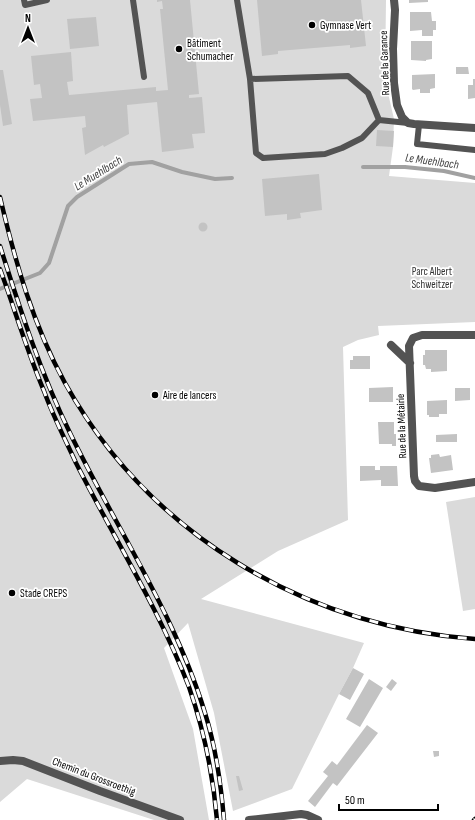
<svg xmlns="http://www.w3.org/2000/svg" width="475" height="820" font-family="'Sofia Sans Condensed',sans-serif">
<rect width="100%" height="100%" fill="#fff"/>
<!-- green -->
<path fill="#dadada" d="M0,0H386L385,80L394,119L393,147L389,176L475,183V322L378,326L379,335L358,340L343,347L348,520L278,551L201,599L364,643L353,668L339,694L292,789L233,811L214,713L188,623L164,648L193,729L209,820H154L27,779L0,802Z
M475,497V609L463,611L446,502Z"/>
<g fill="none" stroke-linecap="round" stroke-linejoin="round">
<!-- stream -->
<path stroke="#a1a1a1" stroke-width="4" d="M363,167H405L444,171L475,178
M0,289L40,273L49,263L68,206L77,197L129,164L152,162L182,172L215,179L232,178"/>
</g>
<!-- building -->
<path fill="#c3c3c3" d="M157,0H190L199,94L189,95V98L202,97L205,133L192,134L194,148L162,152L157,102L127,105L129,134L104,147L103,145L85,155L82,128L86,127L85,116L33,121L30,99L42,98L40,84L34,85L31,56L71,52L73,81L67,82L69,95L156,87V91L168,90L160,9H163L162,1L157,2Z
M257,0H361L366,46L350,48V45L278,51V54L262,56Z
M409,0H428V2L409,3Z
M410,12H431L432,21H436V30H433V36H422V30L410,31Z
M96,17L99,46L70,49L67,19Z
M411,41H432V59L426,60V61L411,60Z
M456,67H468L469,74H456Z
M0,70H3L12,124L3,126L0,105Z
M435,74V88L430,89V93H420V89L413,90L412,89V75Z
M473,79H475V98L468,99V85H473Z
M377,130L394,131L393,147L376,146Z
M319,174L322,210L300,213L301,218L287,220V214L265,216L262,179Z
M198.5 227a4.5 4.5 0 1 1 9 0a4.5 4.5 0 1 1-9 0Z
M425,350H447V371L431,372V369H426L425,365H423V355H425Z
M353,356H370V369H350V360H353Z
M393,387V402H369V388Z
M455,388H470V400L455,401Z
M447,400V414H439V417H429V415H427V401Z
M378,422H394V434H396V446H392V444H379Z
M457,434V442H436V435Z
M439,454L440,457L451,455L453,470L431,473L429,458H431V455Z
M360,466H375V470H380V466H397L398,486H381V480L360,481Z
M353,668L364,674L350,700L339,694Z
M369,679L383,688L360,727L346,719Z
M392,679L397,683L391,691L386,687Z
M367,725L378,733L337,786L333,783L315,807L308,801L328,776L323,772L332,761L337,765Z
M433,751H439V756L434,757Z
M236,776H239L243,790L239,791Z"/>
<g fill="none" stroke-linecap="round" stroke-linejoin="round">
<!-- lane -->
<path stroke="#535353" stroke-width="6" d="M24,0L25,5L47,0
M133,0L144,77
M237,0L250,79
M348,76L368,93L379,120L362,138L342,148L325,154L263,158L256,153L250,79Z
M379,120L408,123
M419,125L417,144L475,150"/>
<!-- street -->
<path stroke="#535353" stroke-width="8" d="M394,0L395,10L393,49L394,83L397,105L402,117L408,123L414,124L475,128
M475,335H422L413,338L409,346L414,476L415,481L419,486L435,488L475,482
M391,345L410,363
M0,761L13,760L23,761L100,791L180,820
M249,820L301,814L307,815L318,820"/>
<defs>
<path id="rail" d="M0,197C15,261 33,325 65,383C149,534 304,626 475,639
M0,246C20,309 41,374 70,433C115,526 175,614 205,713C216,748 221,784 224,820
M0,269C15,310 27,351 44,391C53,416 65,439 76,463C114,538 159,609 189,687C204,730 213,775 217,820
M474,820L475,819"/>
</defs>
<!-- rail casing -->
<use href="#rail" stroke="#000" stroke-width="4.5"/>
<!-- rail -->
<use href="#rail" stroke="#fff" stroke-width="3" stroke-dasharray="9" stroke-linecap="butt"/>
</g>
<!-- markers -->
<g fill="#000" stroke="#fff" stroke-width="1.5">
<circle cx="312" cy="25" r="4"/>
<circle cx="179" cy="49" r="4"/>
<circle cx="155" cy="395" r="4"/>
<circle cx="12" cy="593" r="4"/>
</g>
<g text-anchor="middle" stroke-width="3.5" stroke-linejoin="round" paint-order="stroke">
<!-- poi labels -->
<g font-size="11" fill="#000" stroke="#fff" text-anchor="start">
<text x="320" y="29">Gymnase Vert</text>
<text x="187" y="47">Bâtiment<tspan x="187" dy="13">Schumacher</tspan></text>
<text x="163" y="399">Aire de lancers</text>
<text x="20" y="597">Stade CREPS</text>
</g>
<!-- street labels -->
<g font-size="11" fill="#000" stroke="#fff">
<text transform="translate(384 63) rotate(-92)" y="4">Rue de la Garance</text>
<text transform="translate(401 426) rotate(-92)" y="4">Rue de la Métairie</text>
<text transform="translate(94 776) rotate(21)" y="4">Chemin du Grossroethig</text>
</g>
<!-- park labels -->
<g font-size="11" fill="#313131" stroke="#fff">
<text x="432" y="275">Parc Albert<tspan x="432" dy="13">Schweitzer</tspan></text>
</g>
<!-- water labels -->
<g font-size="12" font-style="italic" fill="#424242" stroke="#fff">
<text transform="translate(432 161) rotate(8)" y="4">Le Muehlbach</text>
<text transform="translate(98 173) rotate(-32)" y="4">Le Muehlbach</text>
</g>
</g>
<!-- north arrow -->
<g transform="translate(28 28)" stroke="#ffffff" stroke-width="3" paint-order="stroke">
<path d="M0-3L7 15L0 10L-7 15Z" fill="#000000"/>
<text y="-6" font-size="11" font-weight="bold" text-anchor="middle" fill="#000000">N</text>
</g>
<!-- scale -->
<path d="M339 804v6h99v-6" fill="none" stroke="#000000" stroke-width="2"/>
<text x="345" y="804" font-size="12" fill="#000000" stroke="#ffffff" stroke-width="3" paint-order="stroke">50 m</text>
</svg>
